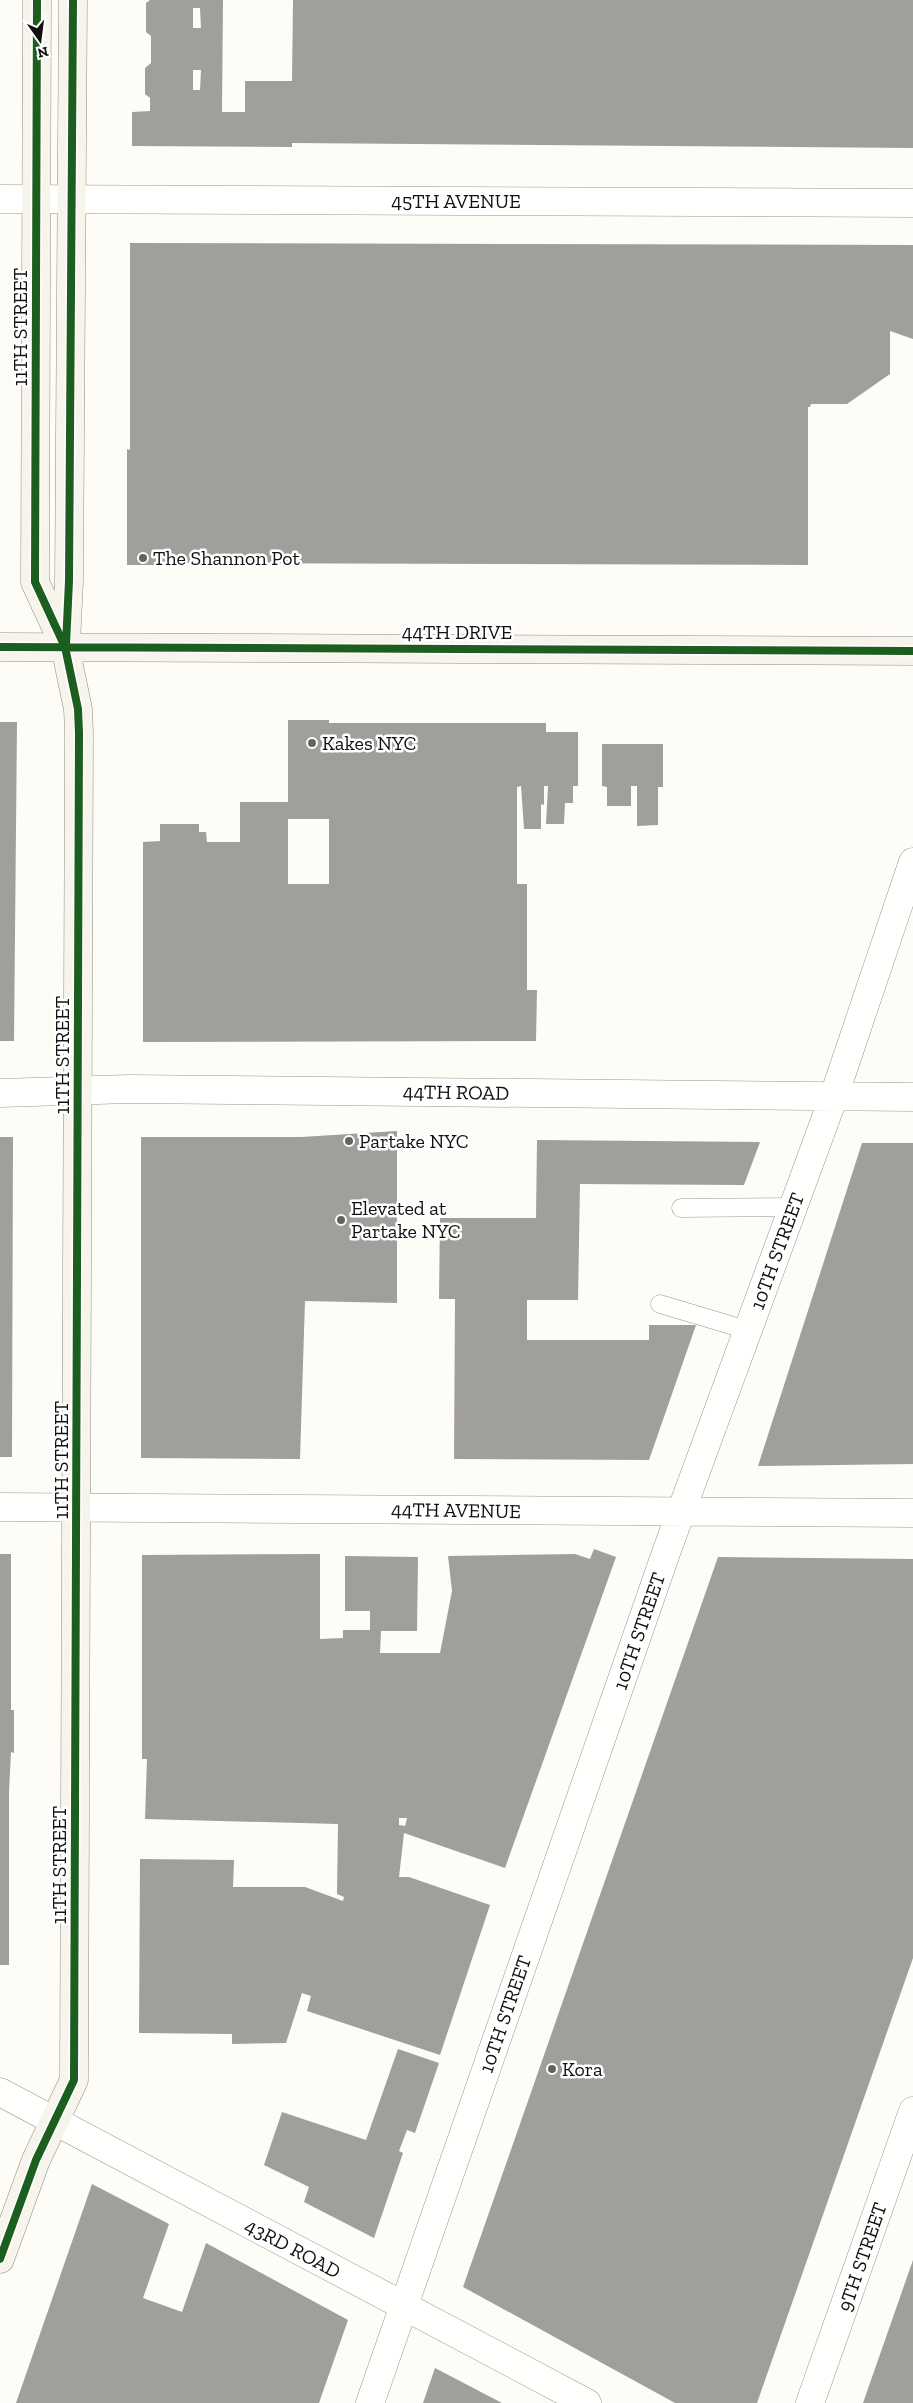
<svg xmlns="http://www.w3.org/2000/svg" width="913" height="2403" font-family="'Zilla Slab',serif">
<rect width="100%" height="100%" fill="#fdfcf7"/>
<!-- building -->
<path fill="#a19f9c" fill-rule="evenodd" d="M150,0H223L222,112H245V81H292L293,0H913V148L292,143V147L132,146V112L150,111V98L145,94V68L151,63V36L146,32V3ZM193,8H200L201,28H193ZM193,70H201L200,90H193Z
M130,243L913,245V339L890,331V374L847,404H811L810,407H808V565L170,563V565H127V449L130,450Z
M288,720H329V723H546V732H578V786H573V803H565L564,824H546L548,786H544V805L541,804V829H524L521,786L517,787V884H527V990H537L536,1041L143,1042V842L160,841V824H199V832H206L207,842H240V802H288ZM288,819H329V884H288Z
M0,722H17L14,1041H0Z
M602,744H663V787H658V825L637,826V786H631V806H607V787L602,786Z
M397,1131V1303L305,1301L300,1459L141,1458V1137H301Z
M0,1137H13L12,1457H0Z
M537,1140L760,1142L744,1185L580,1184L578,1300H527V1340H649V1325H696L649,1460L454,1459L455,1299H439L440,1218H536Z
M862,1143H913V1464L758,1466Z
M594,1549L616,1557L505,1868L404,1833L399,1877H409L490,1905L440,2055L307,2011L311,1996L302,1993L286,2043L232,2044V2034L139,2033L140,1859L234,1860L233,1887H305L343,1901L344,1897L337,1894L338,1824L145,1819L147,1759H142V1555L320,1554V1639L343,1638V1630H370V1611H345V1556L418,1557L417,1631H381L380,1653H440L452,1591L448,1556L575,1554L590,1559ZM399,1818H407L405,1826L399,1825Z
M0,1554H11V1710H14V1753L11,1752L9,1792V1965H0Z
M718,1557L913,1559V1958L757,2403H675L463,2287Z
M398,2049L439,2063L415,2133L407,2130L399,2151L403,2153L374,2238L304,2202L309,2187L264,2165L282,2112L366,2140Z
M92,2184L169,2224L143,2298L182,2312L206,2243L348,2320L319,2403H16Z
M913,2260V2403H863Z
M435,2368L502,2403H423Z"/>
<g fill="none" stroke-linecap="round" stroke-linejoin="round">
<defs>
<path id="lane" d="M681,1208L793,1207
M660,1304L747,1330"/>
<path id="street" d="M0,199L913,203
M0,1093L129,1089L913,1097
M0,1507L913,1513
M0,2092L587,2403
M370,2403L667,1550L834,1096L913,862
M810,2403L913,2111"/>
<path id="secondary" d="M66,643L69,581L73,0
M0,647L913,651
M0,2259L36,2160L74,2080L79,733L78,709L65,647L35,582L37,0"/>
</defs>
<!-- lane casing -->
<use href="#lane" stroke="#979795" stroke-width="19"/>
<!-- street casing -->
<use href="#street" stroke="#979795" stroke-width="29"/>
<!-- secondary casing -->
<use href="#secondary" stroke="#8e8d8b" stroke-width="29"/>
<!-- lane -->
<use href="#lane" stroke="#fffffe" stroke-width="18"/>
<!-- street -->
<use href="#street" stroke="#fffffe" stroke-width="28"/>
<!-- secondary -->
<use href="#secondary" stroke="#f6f4eb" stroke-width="28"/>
<defs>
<path id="cycleway" d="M66,645L69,581L73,0
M0,647L913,651
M0,2259L36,2160L74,2080L79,733L78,709L65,647L35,582L37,0"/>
</defs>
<!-- cycleway casing -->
<use href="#cycleway" stroke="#fff" stroke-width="11"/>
<!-- cycleway -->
<use href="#cycleway" stroke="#1b5e20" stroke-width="8"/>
</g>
<!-- markers -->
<g fill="#646362" stroke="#fff" stroke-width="2">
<circle cx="143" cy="558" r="5"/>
<circle cx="312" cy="743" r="5"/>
<circle cx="349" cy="1141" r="5"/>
<circle cx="341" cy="1220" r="5"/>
<circle cx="552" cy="2069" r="5"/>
</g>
<g text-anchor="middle" stroke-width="5" stroke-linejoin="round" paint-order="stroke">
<!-- street labels -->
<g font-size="20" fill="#111" stroke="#fff">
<text x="456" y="208">45TH AVENUE</text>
<text transform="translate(20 327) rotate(-90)" y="7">11TH STREET</text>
<text x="457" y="639">44TH DRIVE</text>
<text transform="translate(62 1055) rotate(-90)" y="7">11TH STREET</text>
<text transform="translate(456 1092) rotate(1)" y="7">44TH ROAD</text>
<text transform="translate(777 1251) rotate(-70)" y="7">10TH STREET</text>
<text transform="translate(61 1460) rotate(-90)" y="7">11TH STREET</text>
<text transform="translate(456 1510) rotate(1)" y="7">44TH AVENUE</text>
<text transform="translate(639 1631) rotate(-71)" y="7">10TH STREET</text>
<text transform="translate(59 1865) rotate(-90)" y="7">11TH STREET</text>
<text transform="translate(505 2014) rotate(-71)" y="7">10TH STREET</text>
<text transform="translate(293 2248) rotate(28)" y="7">43RD ROAD</text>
<text transform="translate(862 2257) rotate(-71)" y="7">9TH STREET</text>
</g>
<!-- poi labels -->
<g font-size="20" fill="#111" stroke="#fff" text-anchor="start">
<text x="153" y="565">The Shannon Pot</text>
<text x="322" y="750">Kakes NYC</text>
<text x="359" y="1148">Partake NYC</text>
<text x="351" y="1215">Elevated at<tspan x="351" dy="23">Partake NYC</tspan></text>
<text x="562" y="2076">Kora</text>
</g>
</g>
<!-- north arrow -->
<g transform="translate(40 40) rotate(166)" stroke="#ffffff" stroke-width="4" paint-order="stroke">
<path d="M0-4L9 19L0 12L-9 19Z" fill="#111111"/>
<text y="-8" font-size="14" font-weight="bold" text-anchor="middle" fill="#111111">N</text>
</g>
</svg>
